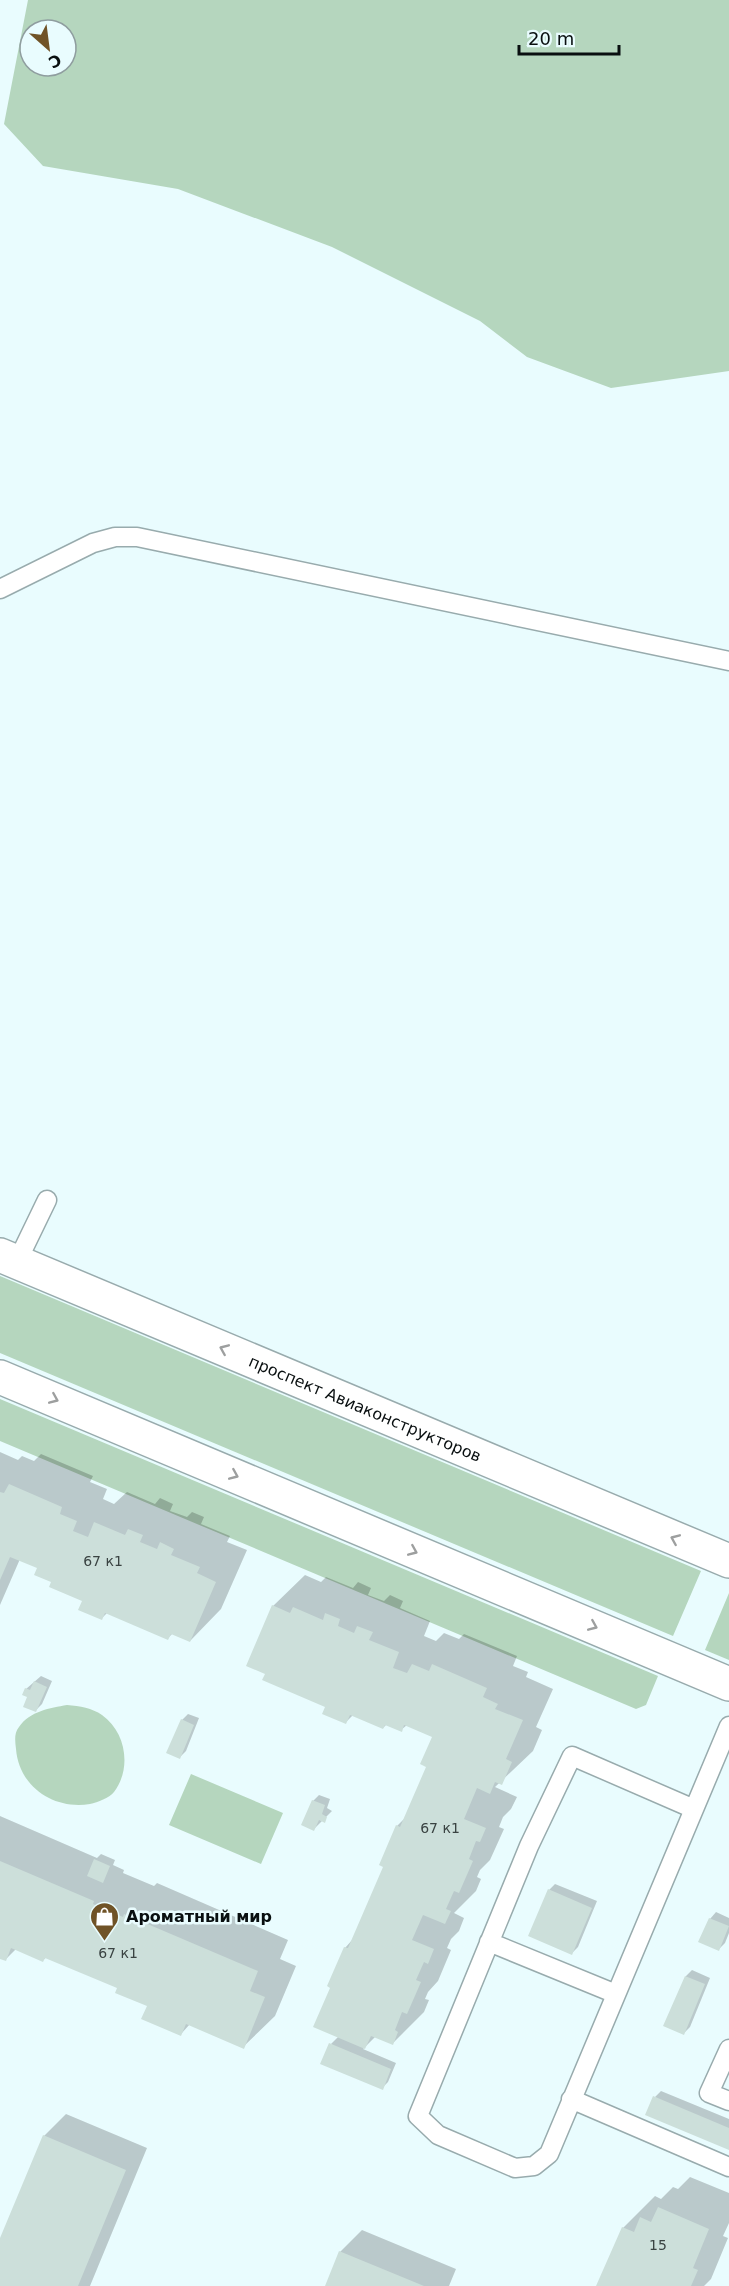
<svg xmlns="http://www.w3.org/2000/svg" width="729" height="2286" font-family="'DejaVu Sans',sans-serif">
<rect width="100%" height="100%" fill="#e9fcfe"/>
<!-- green -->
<path fill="#b5d6be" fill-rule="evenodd" d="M28,0H729V371L611,388L527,357L480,321L332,247L178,189L43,166L4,124ZM30,30H66V66H30Z
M0,1276L701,1571L673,1636L0,1353Z
M0,1399L658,1676L646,1705L636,1709L0,1441Z
M729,1593V1660L705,1650Z
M67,1705C80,1706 92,1708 102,1715C126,1732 132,1768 114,1792C109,1798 98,1802 90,1804C54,1810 19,1787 16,1749C15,1741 14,1733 19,1727C30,1711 50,1708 67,1705Z
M191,1774L283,1813L261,1864L169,1825Z"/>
<!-- shadow -->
<path fill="#0003" d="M0,1452L18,1460L22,1456L34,1461L41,1454L93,1476L90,1482L107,1489L103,1499L114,1504L127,1492L155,1504L160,1498L173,1504L170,1511L187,1517L192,1512L204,1517L201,1524L230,1536L227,1542L247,1550L221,1609L190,1641L173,1633L168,1638L107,1613L102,1618L84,1600L53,1581L39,1567L20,1559L0,1605Z
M305,1575L321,1582L326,1577L353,1588L358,1582L371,1588L368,1595L384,1601L390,1595L403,1601L400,1608L430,1621L424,1636L436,1641L444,1633L459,1639L464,1634L517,1656L513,1666L528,1672L526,1677L553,1689L536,1727L542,1730L533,1751L495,1787L517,1797L511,1809L503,1817L499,1827L504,1829L490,1860L480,1870L477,1877L481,1879L476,1891L454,1913L464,1918L459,1931L451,1939L447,1948L451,1950L438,1981L428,1992L425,1999L429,2000L424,2012L393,2043L376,2036L363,2049L396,2063L388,2082L382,2088L331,2044L339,2036L332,1987L345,1948L353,1939L385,1866L397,1826L405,1818L428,1766L434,1736L407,1725L401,1730L387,1724L383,1728L353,1715L346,1722L327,1706L267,1673L273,1606Z
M41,1676L52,1681L42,1704L36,1710L26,1689Z
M188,1714L199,1718L186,1751L180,1757L182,1720Z
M319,1795L330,1799L327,1808L332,1811L314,1829L313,1801Z
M0,1816L97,1858L101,1854L115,1860L113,1865L124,1870L123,1873L154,1886L157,1883L288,1940L280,1959L296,1966L275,2016L243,2047L190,2024L181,2034L149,2005L119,1988L47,1957L43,1960L16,1949L6,1959L0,1957Z
M555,1884L597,1901L578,1947L572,1953L549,1890Z
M716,1912L729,1918V1933L725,1943L719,1949L710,1919Z
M692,1970L710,1978L690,2027L684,2033L686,1976Z
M661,2091L729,2119V2148L655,2097Z
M66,2114L147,2148L90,2286H0V2242L44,2136Z
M690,2177L729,2193V2223L723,2236L728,2238L711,2279L704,2286H598L623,2228L655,2196L661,2199L673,2187L678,2189Z
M362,2230L456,2269L449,2286H326L340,2252Z"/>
<!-- building -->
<path fill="#ccdfda" d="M9,1484L62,1507L60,1514L77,1521L73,1531L88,1537L94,1522L125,1535L128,1529L143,1535L140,1542L157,1549L160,1542L174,1549L171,1555L200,1567L197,1573L216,1582L190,1642L171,1634L168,1640L105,1613L102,1620L78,1610L82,1601L49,1587L51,1582L34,1575L37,1568L10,1557L0,1580V1492L4,1493Z
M272,1605L290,1613L293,1607L323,1620L325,1613L340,1619L338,1626L354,1633L357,1626L373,1632L369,1640L399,1652L393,1668L407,1673L412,1664L429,1671L432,1664L487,1688L483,1697L498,1704L495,1709L523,1720L506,1759L512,1762L502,1785L495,1782L490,1794L477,1788L464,1819L486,1828L480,1842L476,1841L469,1859L473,1861L459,1893L454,1891L446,1909L451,1911L445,1924L423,1915L412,1940L434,1949L428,1964L424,1962L416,1980L421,1982L407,2014L402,2012L395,2030L398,2032L393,2045L371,2036L365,2049L313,2027L330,1988L327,1986L344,1947L348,1948L383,1867L379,1865L396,1825L400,1827L426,1767L420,1764L432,1737L404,1725L402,1732L385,1725L383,1729L350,1715L346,1724L322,1714L325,1707L262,1680L265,1674L246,1666Z
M34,1681L47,1687L36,1712L23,1707L27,1697L22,1695L25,1688L30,1690Z
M181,1719L194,1725L180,1759L166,1753Z
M312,1800L325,1805L322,1814L327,1817L325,1823L319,1820L314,1831L301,1825Z
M94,1859L110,1866L103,1883L87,1876Z
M0,1861L94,1901L93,1904L123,1917L124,1914L258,1971L250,1991L265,1997L244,2049L186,2024L181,2036L141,2019L147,2006L115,1993L117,1988L45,1958L43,1962L11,1948L6,1961L0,1959Z
M548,1889L592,1908L572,1955L528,1936Z
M709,1918L729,1926L719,1951L698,1942Z
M685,1976L705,1984L684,2035L663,2026Z
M329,2043L391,2069L383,2090L320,2064Z
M653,2096L729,2128V2150L645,2115Z
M43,2135L126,2170L78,2286H0V2238Z
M658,2207L709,2229L693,2268L698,2270L691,2286H596L622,2227L634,2232L640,2217L651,2222Z
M339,2251L424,2286H325Z"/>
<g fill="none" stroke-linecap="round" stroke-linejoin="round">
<defs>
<path id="lane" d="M0,589L93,543L115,537H137L729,661
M17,1262L47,1200
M694,1809L572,1756L529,1846L418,2116L438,2135L515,2168L534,2166L549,2154L729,1726
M489,1942L616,1994
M729,2049L709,2093L729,2101
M571,2099L729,2167"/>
<g id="street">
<path id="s1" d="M0,1255L729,1561"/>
<path d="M0,1377L729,1684"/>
</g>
</defs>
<!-- lane casing -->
<use href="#lane" stroke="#98abad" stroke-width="21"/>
<!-- street casing -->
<use href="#street" stroke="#98abad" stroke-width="36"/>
<!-- lane -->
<use href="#lane" stroke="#fff" stroke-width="18"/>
<!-- street -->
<use href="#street" stroke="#fff" stroke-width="33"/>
</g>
<!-- one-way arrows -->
<defs><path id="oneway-chevron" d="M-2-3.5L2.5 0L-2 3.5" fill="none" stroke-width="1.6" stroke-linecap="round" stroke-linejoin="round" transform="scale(1.5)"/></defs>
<g stroke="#9d9f9f">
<use href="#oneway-chevron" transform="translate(224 1349) rotate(-157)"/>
<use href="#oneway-chevron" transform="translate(54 1399) rotate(23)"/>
<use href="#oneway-chevron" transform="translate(234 1475) rotate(23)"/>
<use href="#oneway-chevron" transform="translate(675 1539) rotate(-157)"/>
<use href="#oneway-chevron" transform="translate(413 1551) rotate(23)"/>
<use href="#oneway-chevron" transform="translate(593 1626) rotate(23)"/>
</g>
<!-- icons -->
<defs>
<symbol id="shop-pin" viewBox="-11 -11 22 30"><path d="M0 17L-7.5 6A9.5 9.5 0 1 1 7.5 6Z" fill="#705327" stroke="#e9fcfe"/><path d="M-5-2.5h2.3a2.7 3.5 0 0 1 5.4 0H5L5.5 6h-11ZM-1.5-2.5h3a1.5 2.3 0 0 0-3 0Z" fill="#fff"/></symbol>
</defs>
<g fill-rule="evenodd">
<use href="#shop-pin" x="88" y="1900" width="33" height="45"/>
</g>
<g text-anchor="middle" stroke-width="5" stroke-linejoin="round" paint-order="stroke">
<!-- number labels -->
<g font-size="14" fill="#3a4342">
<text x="103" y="1566">67 к1</text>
<text x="440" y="1833">67 к1</text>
<text x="118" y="1958">67 к1</text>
<text x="658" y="2250">15</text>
</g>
<!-- street labels -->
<g font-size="16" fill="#090f10" stroke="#e9fcfe">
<text dy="6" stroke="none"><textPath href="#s1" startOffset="396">проспект Авиаконструкторов</textPath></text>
</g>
<!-- poi labels -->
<g font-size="16" font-weight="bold" fill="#090f10" stroke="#e9fcfe" text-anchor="start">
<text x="126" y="1922">Ароматный мир</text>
</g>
</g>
<!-- north arrow -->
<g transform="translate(48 48) rotate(152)"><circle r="28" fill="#e9fcfe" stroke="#8f9d9f" stroke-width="1.5"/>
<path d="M0-4.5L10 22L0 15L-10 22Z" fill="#705327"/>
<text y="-9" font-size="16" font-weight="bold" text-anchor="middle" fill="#090f10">С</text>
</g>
<!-- scale -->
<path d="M519 45v9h100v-9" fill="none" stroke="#090f10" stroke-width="3"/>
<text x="528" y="45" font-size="18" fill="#090f10" stroke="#e9fcfe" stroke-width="4.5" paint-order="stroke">20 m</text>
</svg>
